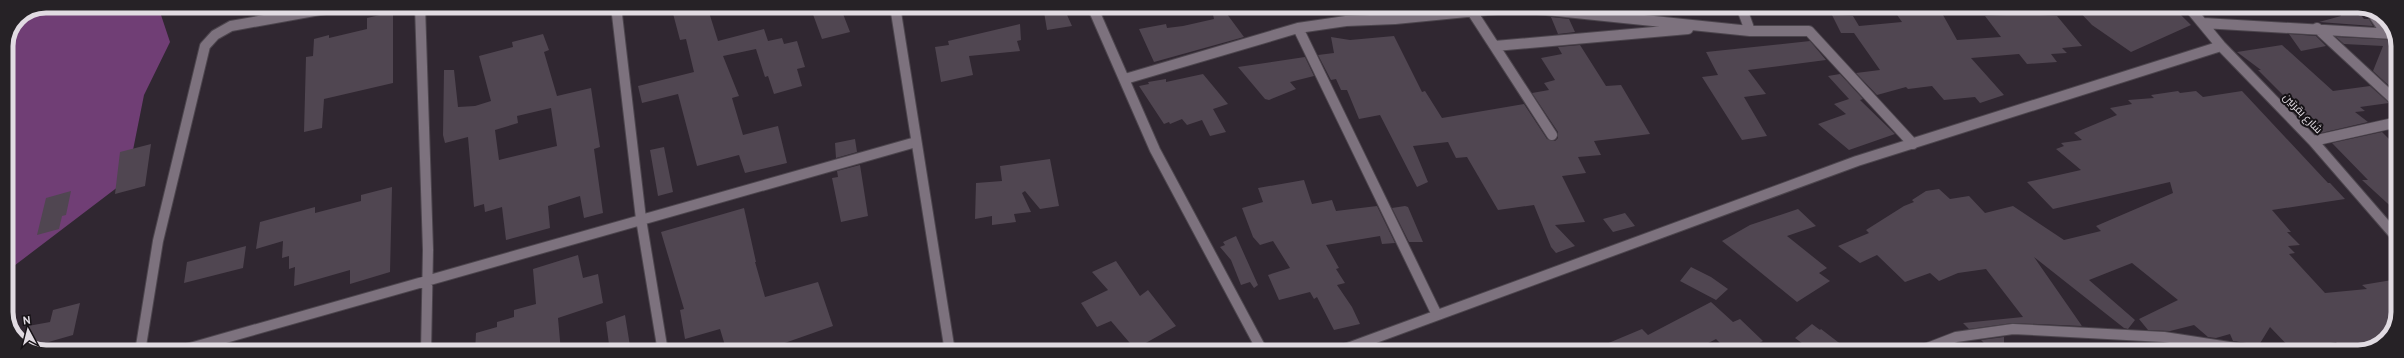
<svg xmlns="http://www.w3.org/2000/svg" width="2404" height="358" font-family="Overpass,Cairo,sans-serif">
<rect width="100%" height="100%" fill="#302731"/>
<!-- green -->
<path fill="#703e75" d="M63,6H158L170,42L144,95L127,180L6,272V46L16,23Z"/>
<!-- building -->
<path fill="#504651" fill-rule="evenodd" d="M671,6H707L718,41L764,29L768,41L782,38L784,44L797,41L805,67L797,69L802,86L774,94L768,76L765,77L756,49L723,56L739,96L732,98L743,135L778,126L787,163L745,173L739,155L697,166L678,94L642,103L638,86L694,72L686,39L680,40Z
M824,6H840L850,32L822,39L811,9Z
M1043,6H1063L1072,26L1047,30Z
M1211,6H1221L1244,37L1154,62L1139,29L1166,24L1167,28L1183,26L1214,19Z
M2074,6H2166L2173,13L2178,12L2191,25L2131,52L2092,25Z
M393,12V83L324,99L322,128L304,132L306,57L313,56L314,39L329,35V38L367,29V18Z
M1895,12L1943,15L1957,40L2001,37L1985,16L2026,14L2057,16L2082,46L2062,48L2067,53L2051,54L2057,62L2027,64L2019,54L1971,58L2004,95L1980,103L1975,97L1944,100L1932,86L1908,89L1906,87L1877,95L1856,73L1880,70L1854,33H1841L1832,15L1853,16L1859,26L1902,22Z
M2340,12L2360,14L2364,19H2369L2373,26L2319,22L2341,16Z
M1551,17L1569,19L1575,32L1558,34Z
M1020,24L1021,40L1017,41L1020,51L969,56L973,75L941,82L935,47L949,45L948,41Z
M543,34L549,50L544,52L557,96L591,88L600,147L594,149L603,213L584,218L580,196L548,206L550,228L506,240L502,207L485,212L484,204L474,207L468,137L445,143L443,135L444,70H454L458,107L475,106L491,101L479,56L513,47L512,42ZM551,108L557,146L499,160L495,130L518,123L517,116Z
M2289,34L2316,36L2326,46L2301,51Z
M1394,36L1422,92L1425,91L1442,118L1524,104L1547,139L1555,141L1558,138V132L1532,93L1549,90L1544,83L1555,80L1541,58L1562,54L1558,47L1580,45L1606,86L1621,85L1650,134L1594,141L1601,155L1578,157L1586,173L1562,176L1585,222L1555,225L1575,246L1556,253L1551,247L1534,205L1498,210L1467,157L1456,158L1448,142L1413,146L1428,182L1417,187L1380,115L1359,119L1347,90H1341L1336,79L1331,80L1318,55L1334,53L1331,37L1350,40Z
M2336,37L2397,40L2398,94L2373,71L2383,46L2344,44Z
M1810,41L1826,60L1748,70L1766,94L1744,97L1767,136L1742,140L1702,77L1718,75L1706,52Z
M2282,45L2333,91L2370,86L2389,103L2360,107L2365,111L2355,112L2368,122L2321,133L2258,70H2261L2237,52Z
M1305,57L1314,76L1290,82L1296,89L1269,100L1265,99L1238,67Z
M1203,74L1228,104L1213,109L1226,132L1210,136L1202,120L1187,125L1182,119L1170,124L1169,122L1164,124L1139,86L1149,84L1148,82L1166,79V82Z
M1840,74L1863,99L1860,100L1895,134L1849,150L1818,124L1846,114L1834,104L1849,99L1828,76Z
M2178,91L2180,93L2196,91L2203,97L2242,91L2328,183H2330L2345,199L2272,210L2291,232H2287L2300,245L2288,246L2295,253L2289,254L2325,293L2367,289L2362,285L2398,279V317L2384,342L2368,348L2343,350L2336,342L2292,350L2270,327L2259,345L2233,341L2230,334L2216,338L2208,337L2194,325L2170,331L2148,330L2139,319L2178,300L2132,263L2089,280L2135,320L2128,329L2124,328L2034,257L2082,326L2013,323L1969,329L1963,323L2023,317L1986,269L1958,273L1939,281L1930,273L1905,282L1877,255L1860,263L1838,246L1869,233L1866,230L1904,206L1914,202L1912,200L1926,191L1939,189L1950,199L1969,196L1985,213L2013,206L2064,240L2101,231L2096,226L2173,193L2170,182L2053,209L2027,182L2081,170L2056,149L2064,146L2061,143L2082,140L2074,133L2117,115L2110,108L2132,104L2128,100L2154,98L2151,95Z
M2382,132L2398,148V213L2362,180H2368L2332,143Z
M855,139L857,152L836,158L835,143Z
M151,144L145,186L115,194L120,152Z
M664,147L673,192L658,196L650,150Z
M1050,159L1059,206L1040,209L1025,191L1022,193L1031,212L1014,214L1016,222L992,225V216L975,219L976,183L1002,181L1000,166Z
M860,165L868,216L841,222L832,178L838,177L837,171Z
M1304,180L1312,204L1332,200L1336,211L1377,206L1395,243L1382,244L1380,236L1326,245L1339,268L1336,269L1345,283L1337,285L1352,307L1360,324L1334,330L1317,297L1314,299L1310,292L1279,300L1268,275L1290,268L1273,241L1260,245L1253,237L1242,208L1263,202L1258,188Z
M392,187L390,272L350,284V270L294,286L295,267L289,269V256L282,258L283,241L256,249L260,222L315,207V213L361,201V195Z
M71,191L66,215L62,216L59,229L37,235L46,198Z
M1405,206L1408,207L1423,242H1409L1392,208Z
M744,208L756,262H755L765,297L818,282L833,326L779,345L781,352H727L720,329L685,339L680,310L684,309L661,232Z
M1798,209L1816,226L1787,236L1827,268L1819,273L1830,281L1797,302L1722,241L1750,225Z
M1625,213L1635,226L1613,232L1603,219Z
M1236,236L1258,285L1254,288L1250,282L1241,285L1231,260L1220,247L1225,245L1223,242Z
M246,246L243,268L184,283L187,262Z
M578,255L583,278L598,274L603,303L558,318L561,352H512L511,344L475,352L476,333L497,327V322L514,317V310L536,304L533,269Z
M1116,261L1140,296L1148,290L1176,326L1135,349L1111,321L1097,327L1081,303L1108,290L1092,272Z
M1691,267L1711,277L1728,289L1716,300L1680,281Z
M1711,302L1733,322L1740,319L1763,341L1742,352H1729L1716,339L1691,352H1587L1642,329L1648,335Z
M80,303L73,335L31,347L22,342L28,326L50,322L53,310Z
M625,315L630,346L610,352L606,322Z
M1812,324L1820,330L1821,329L1851,352H1814L1795,338Z
M2004,337V352H1993L1981,340Z"/>
<g fill="none" stroke-linecap="round" stroke-linejoin="round">
<defs>
<path id="minor" d="M420,6L428,250L426,352
M616,6L641,219L663,352
M1092,6L1155,150L1263,352
M1741,6L1750,31
M2188,6L2221,46L2313,141L2398,239
M1471,10L1552,135
M2370,10L2386,33
M1395,19L1396,6
M2203,23L2394,34
M2317,28L2398,103
M1495,46L1688,29
M1125,79L1298,28
M2313,141L2398,122
M1437,315L1298,28L1346,21L1395,19L1518,7L1750,31H1809L1913,144
M140,352L158,241L205,46L215,35L231,26L342,6
M176,352L916,142
M1337,352L1857,161L2221,46
M1917,352L1956,337L2013,329L2164,337L2262,352"/>
<path id="tertiary" d="M895,6L950,352"/>
</defs>
<!-- minor casing -->
<use href="#minor" stroke="#4c454d" stroke-width="12"/>
<!-- tertiary casing -->
<use href="#tertiary" stroke="#4c454d" stroke-width="12"/>
<!-- minor -->
<use href="#minor" stroke="#7d727e" stroke-width="10"/>
<!-- tertiary -->
<use href="#tertiary" stroke="#7d727e" stroke-width="10"/>
</g>
<g text-anchor="middle" stroke-width="4" stroke-linejoin="round" paint-order="stroke">
<!-- street labels -->
<g font-size="11" fill="#e1dbe2" stroke="#161216">
<text transform="translate(2303 113) rotate(46)" y="4">شارع بقرتين</text>
</g>
</g>
<!-- crop -->
<path d="M0 0H2404V358H0ZM46 13H2358A33 33 0 0 1 2391 46V312A33 33 0 0 1 2358 345H46A33 33 0 0 1 13 312V46A33 33 0 0 1 46 13Z" fill="#262226" fill-rule="evenodd"/>
<path fill="none" stroke="#e1dbe2" stroke-width="5" d="M46 13H2358A33 33 0 0 1 2391 46V312A33 33 0 0 1 2358 345H46A33 33 0 0 1 13 312V46A33 33 0 0 1 46 13Z"/>
<!-- north arrow -->
<g transform="translate(28 330) rotate(353)" stroke="#161216" stroke-width="3" paint-order="stroke">
<path d="M0-3L7 15L0 10L-7 15Z" fill="#e1dbe2"/>
<text y="-6" font-size="11" font-weight="bold" text-anchor="middle" fill="#e1dbe2">N</text>
</g>
</svg>
